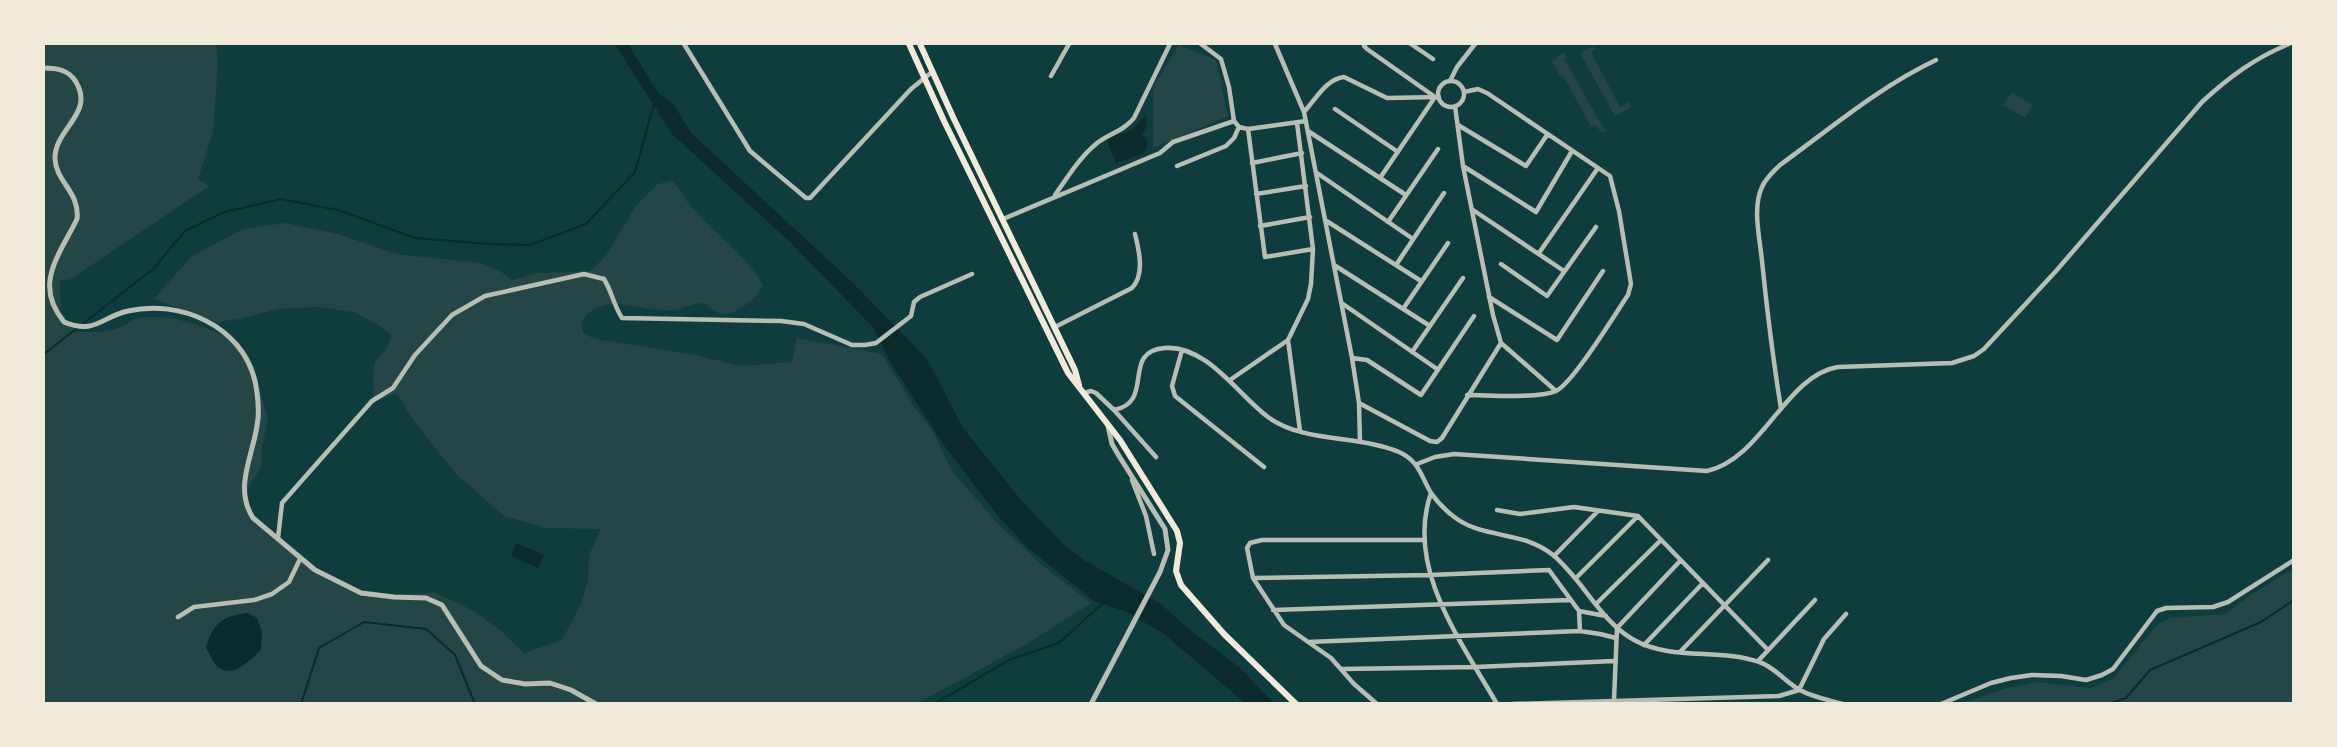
<svg xmlns="http://www.w3.org/2000/svg" width="2337" height="747" font-family="'Asap Condensed',sans-serif">
<rect width="100%" height="100%" fill="#0f3d3e"/>
<!-- green -->
<path fill="#244646" d="M44,44H216L218,61L213,132L198,179L209,186L71,279L60,281L61,312L77,332C91,332 105,333 119,328C125,326 130,321 135,319C169,310 205,329 236,339L257,379L268,419L261,451V467L244,495L254,520L317,569L362,590L394,595L434,592L472,610L500,630L524,653L562,640L581,604L588,580L589,555L601,529L547,528L504,516L456,474L411,417L397,393L374,402C374,389 371,375 375,363C380,351 388,355 391,335L377,324L354,312L320,307L278,309L240,319L216,322L154,299L192,256L243,229L285,223L338,234L396,254L481,263L500,271L512,280L538,273L591,271L608,253L635,207L658,184L672,181C680,188 683,196 689,204C712,232 745,253 763,285C758,297 740,312 726,314C718,315 711,308 705,303C692,303 681,310 668,310C637,311 600,290 581,323L583,333L595,339L696,355L740,366L792,362L797,338L882,354L915,408L931,428L952,471L998,524L1041,564L1091,603L1025,645L918,703H44Z
M1179,45L1216,60L1228,116L1153,148V87Z
M1593,46L1595,49L1592,51L1593,56L1620,107L1629,102L1632,107L1615,116L1580,53Z
M1564,52L1566,57L1564,59L1604,129H1609L1602,133L1595,125L1591,127L1563,75L1560,76L1552,62Z
M2012,93L2033,105L2025,118L2003,105Z
M2293,569V703H1961L2007,688L2035,682L2091,688L2113,679L2157,625L2169,618L2225,614L2252,594Z"/>
<!-- water -->
<path fill="#0a2a2b" d="M615,44H628L658,93L674,105L691,133L852,282L927,359L963,428L1021,500L1063,544L1084,560L1161,604L1186,627L1240,668L1274,703H1245L1164,634L1127,612L1094,601L1027,547L998,516L943,444L891,363L873,327L790,242L672,134Z
M1147,116L1146,128L1142,134L1148,143L1144,153L1116,163L1107,141C1117,132 1124,135 1131,130C1138,125 1139,119 1147,116Z
M516,543L544,555L538,568L511,556Z
M248,613L257,618L262,632L261,650C251,659 234,678 219,668C214,665 210,654 206,648C213,623 222,616 248,613Z"/>
<g fill="none" stroke-linecap="round" stroke-linejoin="round">
<!-- stream -->
<path stroke="#0a2a2b" stroke-width="2" d="M44,354L153,269L185,231L224,212L281,199L338,210L415,238L489,244L530,245L586,224L635,172L654,104
M301,704L319,648L364,622L426,629L455,655L475,704
M934,704L1009,660L1059,643L1104,602
M2108,704L2126,698L2150,670L2261,622L2294,600"/>
<!-- minor -->
<path stroke="#b8beb3" stroke-width="4.5" d="M684,44L750,151L806,198H810L911,89L932,72
M1201,44L1221,59L1229,87L1234,121L1239,127L1248,129L1306,121
M1275,44L1304,112L1352,358L1359,403L1360,442
M1365,44L1364,46L1367,49L1435,97L1380,178
M1411,44L1433,59
M1051,76L1069,44
M1450,81L1457,67L1475,44
M1438 94a13 13 0 1 1 26 0a13 13 0 1 1-26 0Z
M1464,92L1478,89L1487,93L1610,176L1619,211L1631,284L1628,295C1615,314 1573,383 1556,391C1537,399 1489,395 1467,395
M1455,106L1463,166L1493,315L1501,343L1556,391
M1335,109L1398,152
M1304,112C1316,99 1326,79 1344,77L1387,98L1439,97
M1297,123L1313,249L1311,284L1308,299L1288,340L1300,431
M1458,125L1526,166L1547,135
M1248,129L1265,257L1313,249
M1308,131L1406,195
M1252,163L1302,153
M1177,166L1226,146L1234,138L1239,127
M1463,166L1536,212L1572,151
M1317,173L1413,239
M1256,194L1306,186
M1055,195C1067,178 1079,158 1096,144C1108,134 1124,131 1134,118L1170,44
M1473,210L1564,271
M1003,219L1160,153L1173,142L1234,121
M1325,220L1421,281
M1388,222L1438,149
M1260,226L1310,217
M1539,253L1598,168
M1501,264L1547,296L1596,227
M1334,265L1430,326
M1396,265L1444,193
M1489,297L1557,340L1603,271
M1343,304L1437,369
M1403,309L1448,243
M1055,327L1132,288C1145,275 1139,250 1135,234
M1182,350L1172,386L1175,396L1264,467
M1412,352L1463,278
M1352,358L1367,360L1421,395L1474,316
M1230,380L1288,340
M1084,393L1091,391L1096,393L1114,410L1156,457
M1359,403L1430,441L1437,442L1442,438L1501,343
M1781,409C1773,359 1767,310 1762,261C1760,239 1752,208 1762,187C1766,178 1773,172 1780,165C1831,128 1879,87 1936,60
M1114,410C1156,402 1120,351 1165,348C1207,345 1238,395 1268,417C1303,443 1359,435 1399,452C1419,461 1421,476 1431,493C1438,503 1447,512 1457,519C1486,539 1524,531 1553,555C1583,580 1601,622 1634,640C1672,661 1719,648 1759,662C1775,667 1785,682 1800,690C1812,697 1829,700 1843,704
M1417,464L1435,457L1454,454L1707,471C1762,459 1786,375 1838,367L1952,363L1974,356L1984,349L2056,271L2202,102C2229,77 2255,58 2289,44
M1132,480L1146,516L1154,554
M1431,493C1405,568 1461,641 1497,704
M1497,510L1520,514L1574,507L1638,516L1768,650
M278,538L282,503L372,401L393,388L415,355L452,315L485,296L584,274L604,279C612,292 614,306 622,318L781,321L804,324L852,345H865L876,343L911,316L914,302L920,297L972,274
M1554,556L1598,511
M1253,578L1430,575L1549,570L1579,611L1606,616
M1576,578L1638,516
M1597,603L1661,540
M1273,610L1571,600
M1579,611L1580,631
M178,617L194,607L254,600L272,594L289,582L300,559
M1308,642L1580,631L1600,634L1616,638
M1644,645L1702,584
M1680,652L1768,560
M1758,661L1815,600
M1342,669L1476,667L1614,661
M1799,690L1824,639L1846,614
M1614,700L1617,628L1680,561
M1377,704L1354,684L1331,658L1284,625L1253,578L1247,548L1250,543L1262,540H1423
M1512,704L1779,696L1799,690
M1941,704L1991,683L2011,678L2032,675L2061,676L2086,680L2102,675L2113,669L2157,611L2166,608L2213,607L2228,602L2294,560"/>
<!-- tertiary -->
<path stroke="#b8beb3" stroke-width="5" d="M44,68C57,68 69,70 76,82C95,114 54,129 55,159C56,182 80,192 77,219C59,256 33,284 64,322C95,335 101,317 128,311C180,299 242,326 255,381C258,396 260,411 257,426C252,458 234,488 253,518L315,570L361,593L394,597L426,598L442,605L481,666L502,680L525,684L550,683L571,690L596,704
M1091,704L1160,572L1168,550L1165,529L1119,456L1112,444L1108,426"/>
<!-- secondary -->
<path stroke="#f1e9da" stroke-width="6" d="M909,44L944,121L1068,373L1120,440L1177,531L1180,543L1176,571L1181,585L1224,634L1296,704
M920,44L953,117L1075,370L1079,385"/>
</g>
<!-- border -->
<rect width="2337" height="747" fill="none" stroke="#f1e9da" stroke-width="90"/>
</svg>
